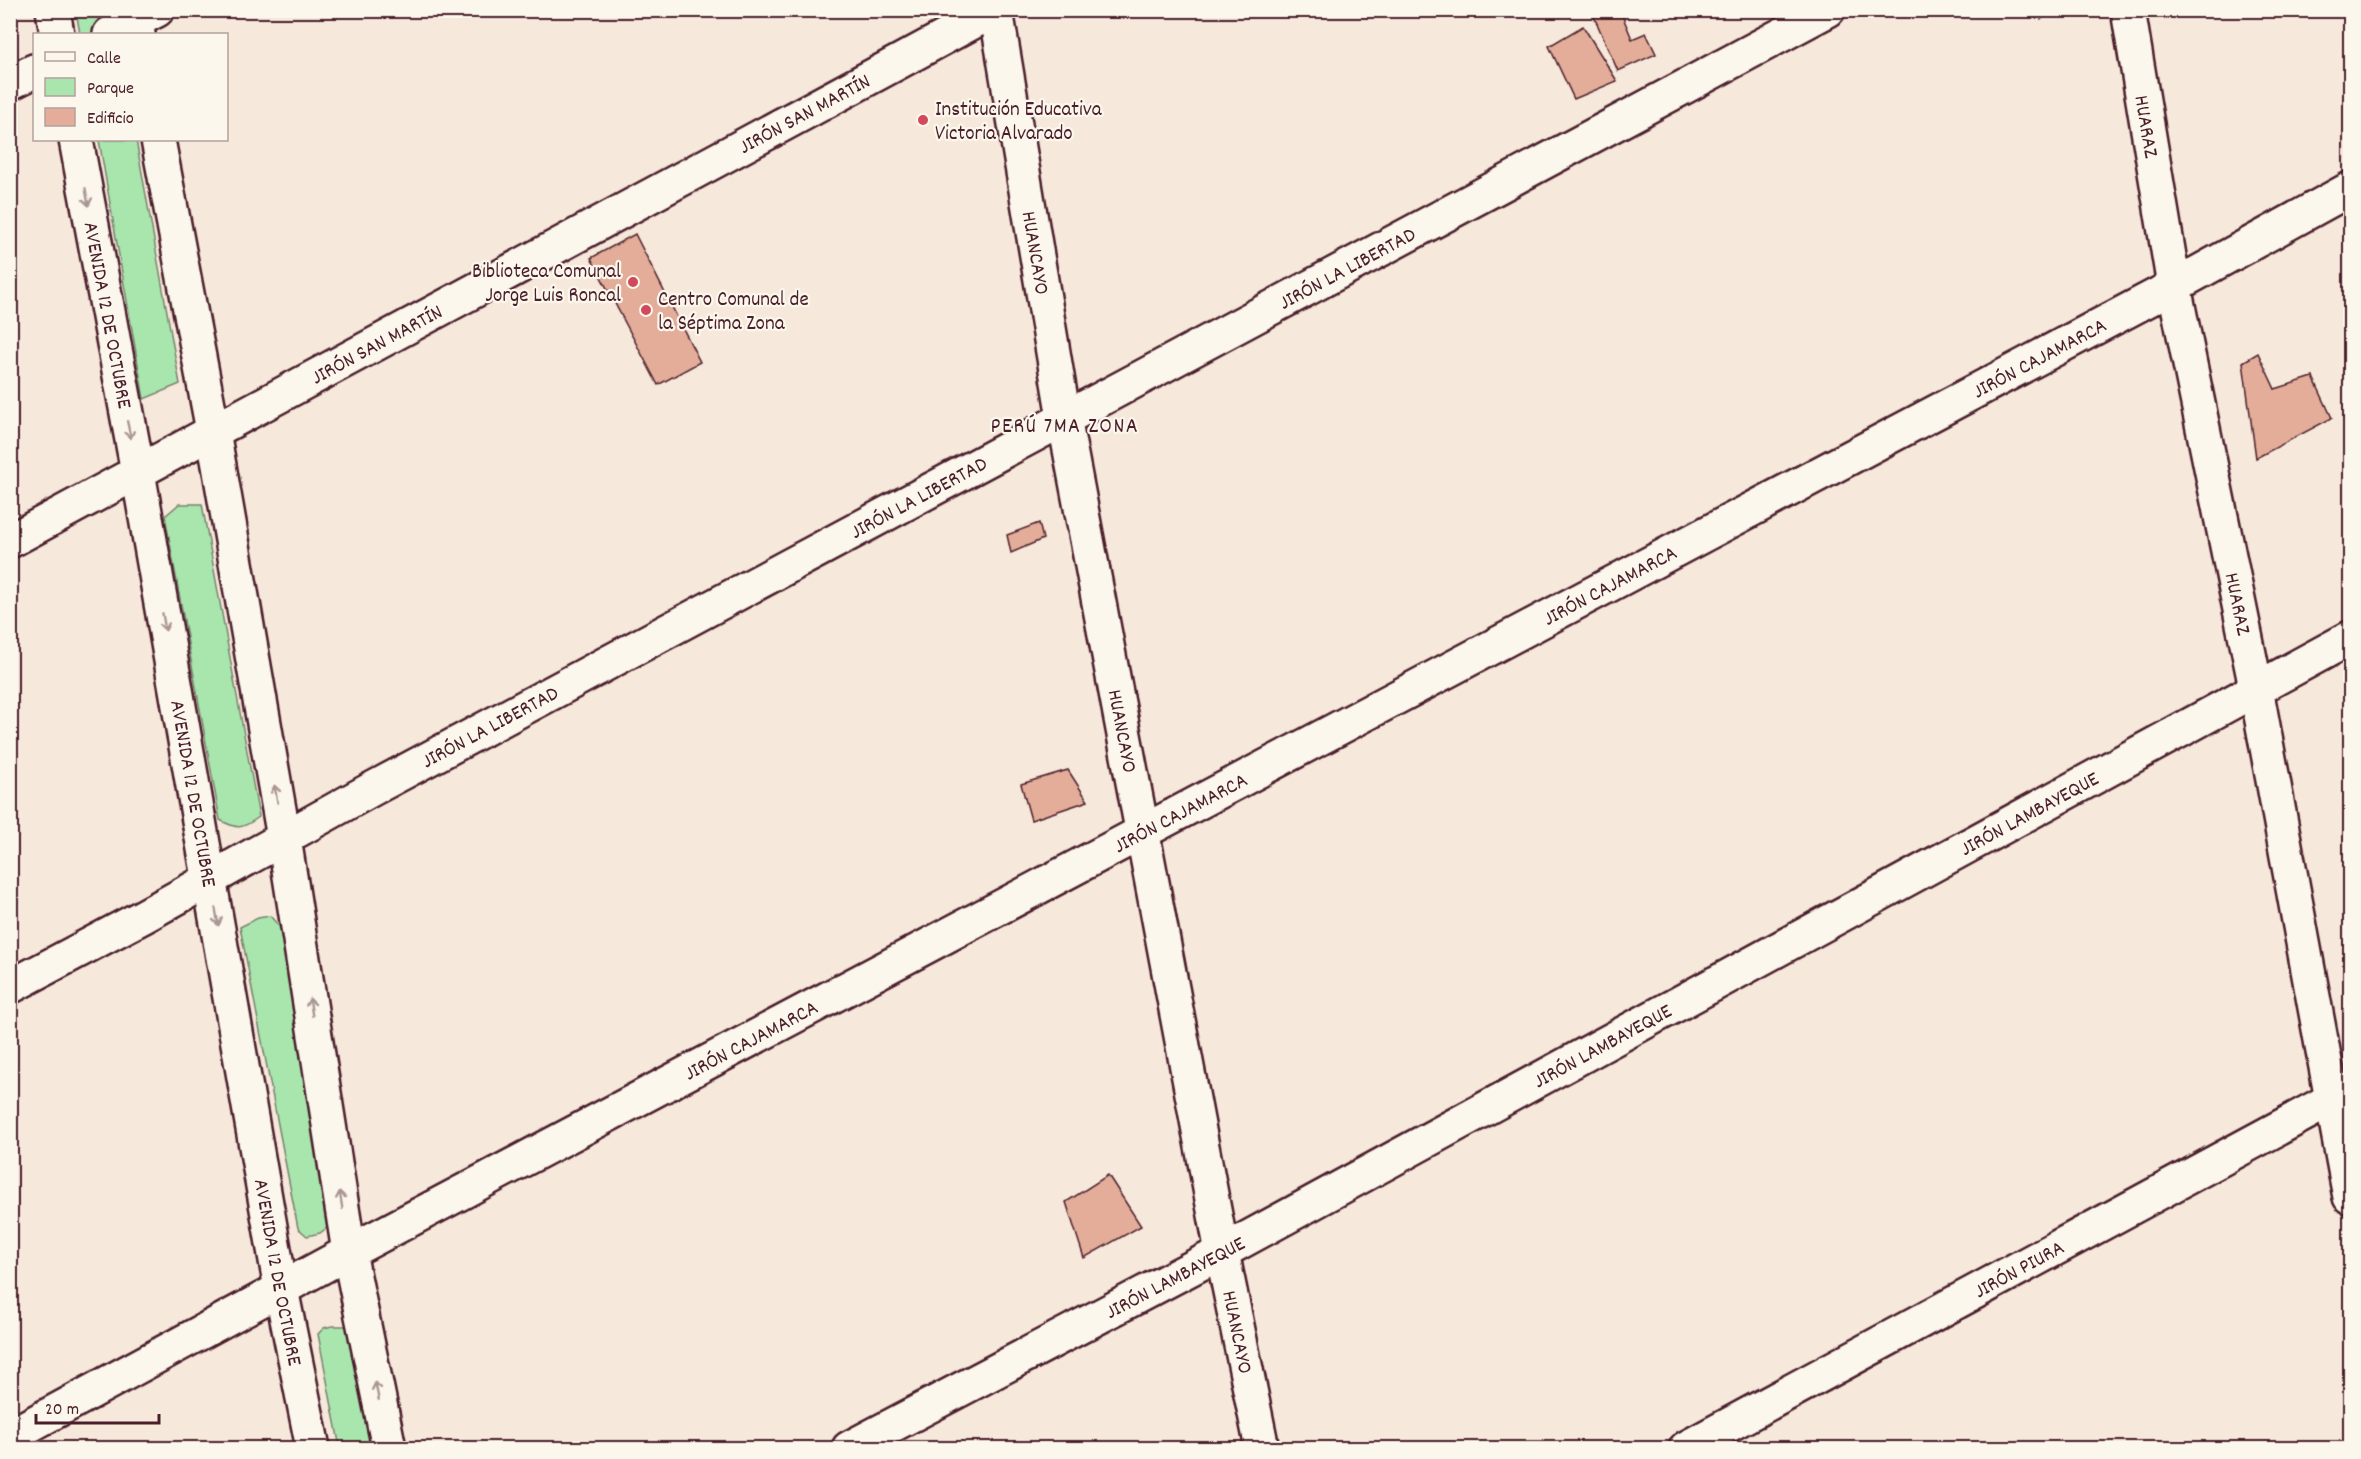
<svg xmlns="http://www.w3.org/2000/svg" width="2361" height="1459" font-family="Dekko,sans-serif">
<rect width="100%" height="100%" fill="#f6e8db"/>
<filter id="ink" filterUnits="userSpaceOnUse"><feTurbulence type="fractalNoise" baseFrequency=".0167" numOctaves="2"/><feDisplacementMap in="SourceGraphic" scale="12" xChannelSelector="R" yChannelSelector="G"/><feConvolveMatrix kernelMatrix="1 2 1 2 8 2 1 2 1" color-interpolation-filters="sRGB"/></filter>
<g filter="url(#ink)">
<!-- green -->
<path fill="#a8e6ae" stroke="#79826c" stroke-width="1.5" d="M76,11H113L117,34H80Z
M99,140H136L180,384L144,399Z
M179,504H202L259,817C242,829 238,830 220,820L165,516Z
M270,916L280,927L333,1223L320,1233L307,1236L298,1228L240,927L258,918Z
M332,1326H345L351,1330L372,1448H340L318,1334L324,1328Z"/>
<!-- building -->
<path fill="#e3ad99" stroke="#4a1f2b" stroke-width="1.5" d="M1591,10H1620L1632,39L1646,33L1656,54L1618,71Z
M2038,10H2058L2041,19Z
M1583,26L1617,81L1574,99L1549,46Z
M635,234L700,362L658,385L591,258Z
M2258,353L2275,389L2313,377L2332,418L2256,458L2243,362Z
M1039,523L1043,539L1011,553L1007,535Z
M1068,770L1088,801L1031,820L1021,784Z
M1108,1175L1141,1226L1084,1258L1066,1202Z"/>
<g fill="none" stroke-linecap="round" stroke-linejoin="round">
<defs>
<g id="street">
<path id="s1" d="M996,10L1064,418L1222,1252L1262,1448"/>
<path id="s2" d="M2128,10L2174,286L2256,688L2350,1197"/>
<path d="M110,34L157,10"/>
<path d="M10,83L34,71"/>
<path id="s3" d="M10,541L995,10"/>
<path id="s4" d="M10,987L144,916L372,789L1828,10"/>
<path id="s5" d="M10,1436L349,1252L2174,286L2350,189"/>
<path id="s6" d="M849,1448L1222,1252L2350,638"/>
<path id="s7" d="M1686,1448L2349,1090"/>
</g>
<g id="secondary">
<path d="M53,10L57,34"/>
<path d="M134,10L138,34"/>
<path id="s8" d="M76,140L138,472L281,1289L313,1448"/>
<path d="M158,140L213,431L284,838L349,1252L389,1448"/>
</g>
</defs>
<!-- street casing -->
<use href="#street" stroke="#4a1f2b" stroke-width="38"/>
<!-- secondary casing -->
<use href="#secondary" stroke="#4a1f2b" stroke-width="38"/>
<!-- street -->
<use href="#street" stroke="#fbf7ec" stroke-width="33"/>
<!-- secondary -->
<use href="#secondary" stroke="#fbf7ec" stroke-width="33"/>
</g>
<!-- one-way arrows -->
<defs><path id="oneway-shaft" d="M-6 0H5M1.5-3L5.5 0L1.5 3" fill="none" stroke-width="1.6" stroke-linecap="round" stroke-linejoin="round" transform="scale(1.5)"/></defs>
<g stroke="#ab9695">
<use href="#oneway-shaft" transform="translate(87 197) rotate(80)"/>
<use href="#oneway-shaft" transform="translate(129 430) rotate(78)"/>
<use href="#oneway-shaft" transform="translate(164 622) rotate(80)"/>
<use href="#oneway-shaft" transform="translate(276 794) rotate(-100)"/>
<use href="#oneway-shaft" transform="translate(217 917) rotate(80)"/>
<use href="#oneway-shaft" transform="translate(311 1007) rotate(-99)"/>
<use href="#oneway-shaft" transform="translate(341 1200) rotate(-99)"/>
<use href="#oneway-shaft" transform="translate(377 1391) rotate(-101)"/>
</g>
</g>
<!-- markers -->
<g fill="#d1495b" stroke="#fbf7ec" stroke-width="2">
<circle cx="923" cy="120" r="6"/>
<circle cx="633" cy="282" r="6"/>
<circle cx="646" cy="310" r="6"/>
</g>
<g text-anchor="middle" stroke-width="4.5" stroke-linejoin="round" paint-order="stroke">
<!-- poi labels -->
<g font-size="21" fill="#4a1f2b" stroke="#fbf7ec" text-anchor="start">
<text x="935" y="115">Institución Educativa<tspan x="935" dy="24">Victoria Alvarado</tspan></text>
<text x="621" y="277" text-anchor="end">Biblioteca Comunal<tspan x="621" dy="24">Jorge Luis Roncal</tspan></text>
<text x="658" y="305">Centro Comunal de<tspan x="658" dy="24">la Séptima Zona</tspan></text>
</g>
<!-- street labels -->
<g font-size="21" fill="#4a1f2b" stroke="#fbf7ec">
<text dy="7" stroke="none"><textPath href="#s3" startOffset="902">JIRÓN SAN MARTÍN</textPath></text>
<text dy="7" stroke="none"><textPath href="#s2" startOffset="118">HUARAZ</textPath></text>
<text dy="7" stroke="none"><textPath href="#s1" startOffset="246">HUANCAYO</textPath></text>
<text dy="7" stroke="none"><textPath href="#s4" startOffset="1518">JIRÓN LA LIBERTAD</textPath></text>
<text dy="7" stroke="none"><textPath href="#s8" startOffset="178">AVENIDA 12 DE OCTUBRE</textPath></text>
<text dy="7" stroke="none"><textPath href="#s3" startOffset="416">JIRÓN SAN MARTÍN</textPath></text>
<text dy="7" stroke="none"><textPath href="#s5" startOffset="2298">JIRÓN CAJAMARCA</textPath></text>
<text dy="7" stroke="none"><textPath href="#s4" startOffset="1032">JIRÓN LA LIBERTAD</textPath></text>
<text dy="7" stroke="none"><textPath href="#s5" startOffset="1812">JIRÓN CAJAMARCA</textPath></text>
<text dy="7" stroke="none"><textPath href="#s2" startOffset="604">HUARAZ</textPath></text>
<text dy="7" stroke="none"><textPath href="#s4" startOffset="546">JIRÓN LA LIBERTAD</textPath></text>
<text dy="7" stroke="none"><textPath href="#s1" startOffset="732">HUANCAYO</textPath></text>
<text dy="7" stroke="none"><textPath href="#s8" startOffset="664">AVENIDA 12 DE OCTUBRE</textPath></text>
<text dy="7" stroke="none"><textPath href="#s5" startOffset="1326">JIRÓN CAJAMARCA</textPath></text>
<text dy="7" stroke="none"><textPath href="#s6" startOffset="1340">JIRÓN LAMBAYEQUE</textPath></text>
<text dy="7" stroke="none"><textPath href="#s5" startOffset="840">JIRÓN CAJAMARCA</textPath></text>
<text dy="7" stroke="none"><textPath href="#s6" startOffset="854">JIRÓN LAMBAYEQUE</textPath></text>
<text dy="7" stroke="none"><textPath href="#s7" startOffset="378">JIRÓN PIURA</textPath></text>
<text dy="7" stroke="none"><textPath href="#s8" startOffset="1150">AVENIDA 12 DE OCTUBRE</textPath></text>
<text dy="7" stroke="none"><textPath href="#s6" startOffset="368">JIRÓN LAMBAYEQUE</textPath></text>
<text dy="7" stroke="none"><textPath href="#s1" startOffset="1344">HUANCAYO</textPath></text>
</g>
<!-- neighbourhood labels -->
<g font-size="22" letter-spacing="1.5" fill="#4a1f2b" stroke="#fbf7ec">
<text x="1065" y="432">PERÚ 7MA ZONA</text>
</g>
</g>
<!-- margin -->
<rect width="2361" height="1459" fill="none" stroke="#fbf7ec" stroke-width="36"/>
<rect x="18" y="18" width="2325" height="1423" fill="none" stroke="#4a1f2b" stroke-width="2" filter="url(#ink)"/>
<!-- legend -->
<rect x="33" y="33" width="195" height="108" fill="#fbf7ec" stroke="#b4a19f" stroke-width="1.5"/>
<rect x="45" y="52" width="30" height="9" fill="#fbf7ec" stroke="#b4a19f" stroke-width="1.5"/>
<text x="87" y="63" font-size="18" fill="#4a1f2b">Calle</text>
<rect x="45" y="78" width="30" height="18" fill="#a8e6ae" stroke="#b4a19f" stroke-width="1.5"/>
<text x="87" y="93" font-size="18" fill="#4a1f2b">Parque</text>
<rect x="45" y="108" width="30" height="18" fill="#e3ad99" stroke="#b4a19f" stroke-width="1.5"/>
<text x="87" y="123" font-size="18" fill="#4a1f2b">Edificio</text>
<!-- scale -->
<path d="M36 1414v9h123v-9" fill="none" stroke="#4a1f2b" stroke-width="3"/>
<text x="45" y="1414" font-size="18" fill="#4a1f2b" stroke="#fbf7ec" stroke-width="4.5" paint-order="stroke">20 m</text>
</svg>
